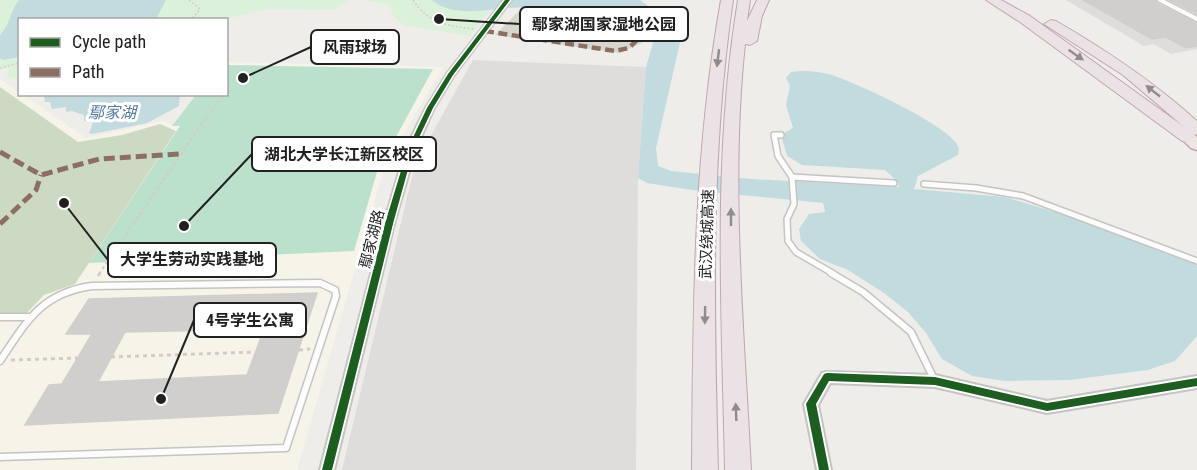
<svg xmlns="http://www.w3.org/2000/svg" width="1197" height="470" font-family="'Roboto Condensed','Noto Sans SC',sans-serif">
<rect width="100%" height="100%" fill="#efedea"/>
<!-- residential -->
<path fill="#dedddb" d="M1066,0H1197V49L1171,54L1153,44L1144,46Z
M473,60L646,67L638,178L636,470H342L415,164Z"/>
<!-- education -->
<path fill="#f6f4e8" d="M227,62L443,67L384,168L297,470H0V79L86,138L162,121L173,125L197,95L226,94Z"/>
<!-- construction -->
<path fill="#d7d6cd" d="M518,12L591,13L625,17L645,27L647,35L642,43L619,53L495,35Z"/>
<!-- forest -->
<path fill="#cddac3" d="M0,87L78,142L122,135L160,124L176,131L75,284L44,295L23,317H0Z"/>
<!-- park -->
<path fill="#dcf1da" d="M0,0H349L334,10L268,9L226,19L20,20L19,78L12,79L6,75L10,68L0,70Z
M363,0H499L470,36L404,25L394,17L389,5Z"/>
<!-- pitch -->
<path fill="#bbe0cc" d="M227,65L433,69L377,172L354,251L89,263L180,126H172L196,95L226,94Z"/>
<!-- water -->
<path fill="#c2dbde" d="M19,0H166L156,19L20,20L19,57L3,60L0,58V35C10,25 10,11 19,0Z
M432,0H640L674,25L681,38L656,148L658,166L671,171L751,179L899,187L898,182L885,170L802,165L787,156L781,135L793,128L786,105L790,86L786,78L791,72C804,70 815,71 828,74C851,80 949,125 958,146C959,148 959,152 958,155L918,176L914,189L1005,197L1071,217L1197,265V336L1175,361L1148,370L1069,380L1005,381L972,376L942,359L926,333L908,312L884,293L848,270L820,259L801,241L799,229L809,214L825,212L823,203L692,190L647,183L638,178L646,67L655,36C652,31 648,25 643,22C613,3 543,6 507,8C484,10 451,17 432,0Z
M180,94L179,106L147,123L92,134L89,133L94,119L84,121V115L72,111L66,112V107L52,109L50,102H45L44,96L39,95Z"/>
<!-- building -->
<path fill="#d1cfcd" stroke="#d2cecc" stroke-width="1.5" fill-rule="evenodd" d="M1083,0H1156L1158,4L1197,23V46L1186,48L1166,37L1152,39Z
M1169,0H1197V14Z
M317,293L278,413L25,425L49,385L62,384L92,334H66L89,299ZM264,329L247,375L98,382L125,332Z"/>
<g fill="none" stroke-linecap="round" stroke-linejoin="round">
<defs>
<path id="service-far2" d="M1160,0L1197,19"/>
<path id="service-far1" d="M781,135H774L778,156L792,177L794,204L787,219L788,241L796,252L834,274
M792,177L894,183
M924,184L976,188L1023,196L1197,261"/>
<path id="service" d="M831,273L863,292L911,332L935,381
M0,317H30
M0,361C26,322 41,293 92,286L320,283L335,290L336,296L286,448L0,457"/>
<path id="minor" d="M504,0H511L454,75L434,108L416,148L395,220L334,470H320L385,220L406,148L426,108L447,74Z
M827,372L935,375L1047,401L1197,376V388L1047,413L935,387L830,383L818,405L831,470H817L804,404L822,373Z"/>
<path id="trunk" d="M1188,132L1197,137V150L1191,148L1180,137Z"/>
<path id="motorway" d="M721,0H733C710,156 714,313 718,470H692C693,312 693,156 721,0Z
M738,0H750L747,21L757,0H769L762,16L757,41L750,45L745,44C730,184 744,329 751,470H725C722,314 712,155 738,0Z
M986,0H1001L1030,16L1183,126L1123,75L1044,24L1051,20L1056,21C1106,50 1154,82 1197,121V135L1194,134L1196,137L1188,142L1182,141L1020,22Z"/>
</defs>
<!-- service-far2 casing -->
<use href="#service-far2" stroke="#c5c4c2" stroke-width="6"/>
<!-- service-far1 casing -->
<use href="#service-far1" stroke="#c5c4c2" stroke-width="8"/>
<!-- service casing -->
<use href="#service" stroke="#c5c4c2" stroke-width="9"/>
<!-- minor casing -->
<use href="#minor" stroke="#c5c4c2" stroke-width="4"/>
<!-- trunk casing -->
<use href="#trunk" stroke="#c1a5b0" stroke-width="3"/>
<!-- motorway casing -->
<use href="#motorway" stroke="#c1a5b0" stroke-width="2"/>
<!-- path-far2 -->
<path stroke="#d6cac9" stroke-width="1.5" stroke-dasharray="2 2" stroke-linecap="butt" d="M189,0L200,9L191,20
M413,0C428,23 448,26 474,29
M0,68L20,63
M226,91L231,85
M204,121L224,94"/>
<!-- path-far1 -->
<path stroke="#d6cac9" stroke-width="2" stroke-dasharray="3 3" stroke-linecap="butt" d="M99,274L205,119"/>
<!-- path -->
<path stroke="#d6cac9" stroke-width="3" stroke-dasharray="4 4" stroke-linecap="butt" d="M98,276L100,273
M299,350L310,349
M111,357L255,352
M11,360L77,358"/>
<!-- service-far2 -->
<use href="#service-far2" stroke="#fdfcfc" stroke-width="4"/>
<!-- service-far1 -->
<use href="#service-far1" stroke="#fdfcfc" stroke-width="5"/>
<!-- service -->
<use href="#service" stroke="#fdfcfc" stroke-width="6"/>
<!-- minor -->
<use href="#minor" fill="#fdfcfc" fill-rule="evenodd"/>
<!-- trunk -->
<use href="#trunk" fill="#eee7e6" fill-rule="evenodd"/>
<!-- motorway -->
<use href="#motorway" fill="#eae2e4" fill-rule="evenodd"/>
<!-- quiet-far1 -->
<path stroke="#8d6e63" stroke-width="4.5" stroke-dasharray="9 4.5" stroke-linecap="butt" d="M485,31L615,51L629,48L638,39V30C602,9 554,12 520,36"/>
<!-- quiet -->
<path stroke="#8d6e63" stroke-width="5" stroke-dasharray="11 5" stroke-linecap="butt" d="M0,152L41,175L99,159L180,154
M0,224L36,190L41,175"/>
<defs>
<path id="cycleway" d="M505,0H510L453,75L433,108L414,148L394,220L332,470H322L386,220L408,148L427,108L448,74Z
M827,373L935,377L1047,403L1197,378V386L1047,411L935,385L829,381L816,404L829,470H819L806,404L824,374Z"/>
</defs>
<!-- cycleway casing -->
<use href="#cycleway" stroke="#fff" stroke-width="3"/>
<!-- cycleway -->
<use href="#cycleway" fill="#1b5e20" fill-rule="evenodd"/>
</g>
<!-- one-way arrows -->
<defs><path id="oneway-solid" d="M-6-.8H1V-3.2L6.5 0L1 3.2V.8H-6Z" transform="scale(1.5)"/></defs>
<g fill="#908b8c">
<use href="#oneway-solid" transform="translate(1076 55) rotate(35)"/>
<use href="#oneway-solid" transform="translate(718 58) rotate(97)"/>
<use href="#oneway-solid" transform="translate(1153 91) rotate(-142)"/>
<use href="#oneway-solid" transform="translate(731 217) rotate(-90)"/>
<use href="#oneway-solid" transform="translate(705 315) rotate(91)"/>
<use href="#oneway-solid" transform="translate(736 412) rotate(-92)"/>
</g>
<g text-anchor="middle" stroke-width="6" stroke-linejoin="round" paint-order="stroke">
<!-- street labels -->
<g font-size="15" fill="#212121" stroke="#fff">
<text transform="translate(707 234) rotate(-88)" y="5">武汉绕城高速</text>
<text transform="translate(372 239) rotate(-76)" y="5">鄢家湖路</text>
</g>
<!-- water labels -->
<g font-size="16" font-style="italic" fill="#517b98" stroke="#fff">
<text x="112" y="118">鄢家湖</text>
</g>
</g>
<!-- callouts -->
<path fill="none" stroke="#212121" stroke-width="2" d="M439 19L520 24M243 78L311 47M184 226L252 154M64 203L108 260M161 399L194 320"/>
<g fill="#212121" stroke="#fff" stroke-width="2">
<circle cx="439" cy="19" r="6"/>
<circle cx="243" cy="78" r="6"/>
<circle cx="184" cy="226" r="6"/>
<circle cx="64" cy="203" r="6"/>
<circle cx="161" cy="399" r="6"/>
</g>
<g fill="#fff" stroke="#212121" stroke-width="2">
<rect x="520" y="7" width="168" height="34" rx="6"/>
<rect x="311" y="30" width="88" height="34" rx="6"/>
<rect x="252" y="137" width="184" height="34" rx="6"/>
<rect x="108" y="243" width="168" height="34" rx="6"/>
<rect x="194" y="303" width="112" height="34" rx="6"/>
</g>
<g font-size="16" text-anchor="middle" font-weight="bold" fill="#212121">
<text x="604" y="30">鄢家湖国家湿地公园</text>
<text x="355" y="53">风雨球场</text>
<text x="344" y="160">湖北大学长江新区校区</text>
<text x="192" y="265">大学生劳动实践基地</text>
<text x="250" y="326">4号学生公寓</text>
</g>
<!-- legend -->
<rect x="18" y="18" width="210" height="78" fill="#ffffff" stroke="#a6a6a6" stroke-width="1.5"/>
<rect x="30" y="38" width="30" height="9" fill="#1b5e20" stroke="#a6a6a6" stroke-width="1.5"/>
<text x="72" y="48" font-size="18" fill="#212121">Cycle path</text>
<rect x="30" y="68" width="30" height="9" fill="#8d6e63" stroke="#a6a6a6" stroke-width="1.5"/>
<text x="72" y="78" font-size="18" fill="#212121">Path</text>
</svg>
